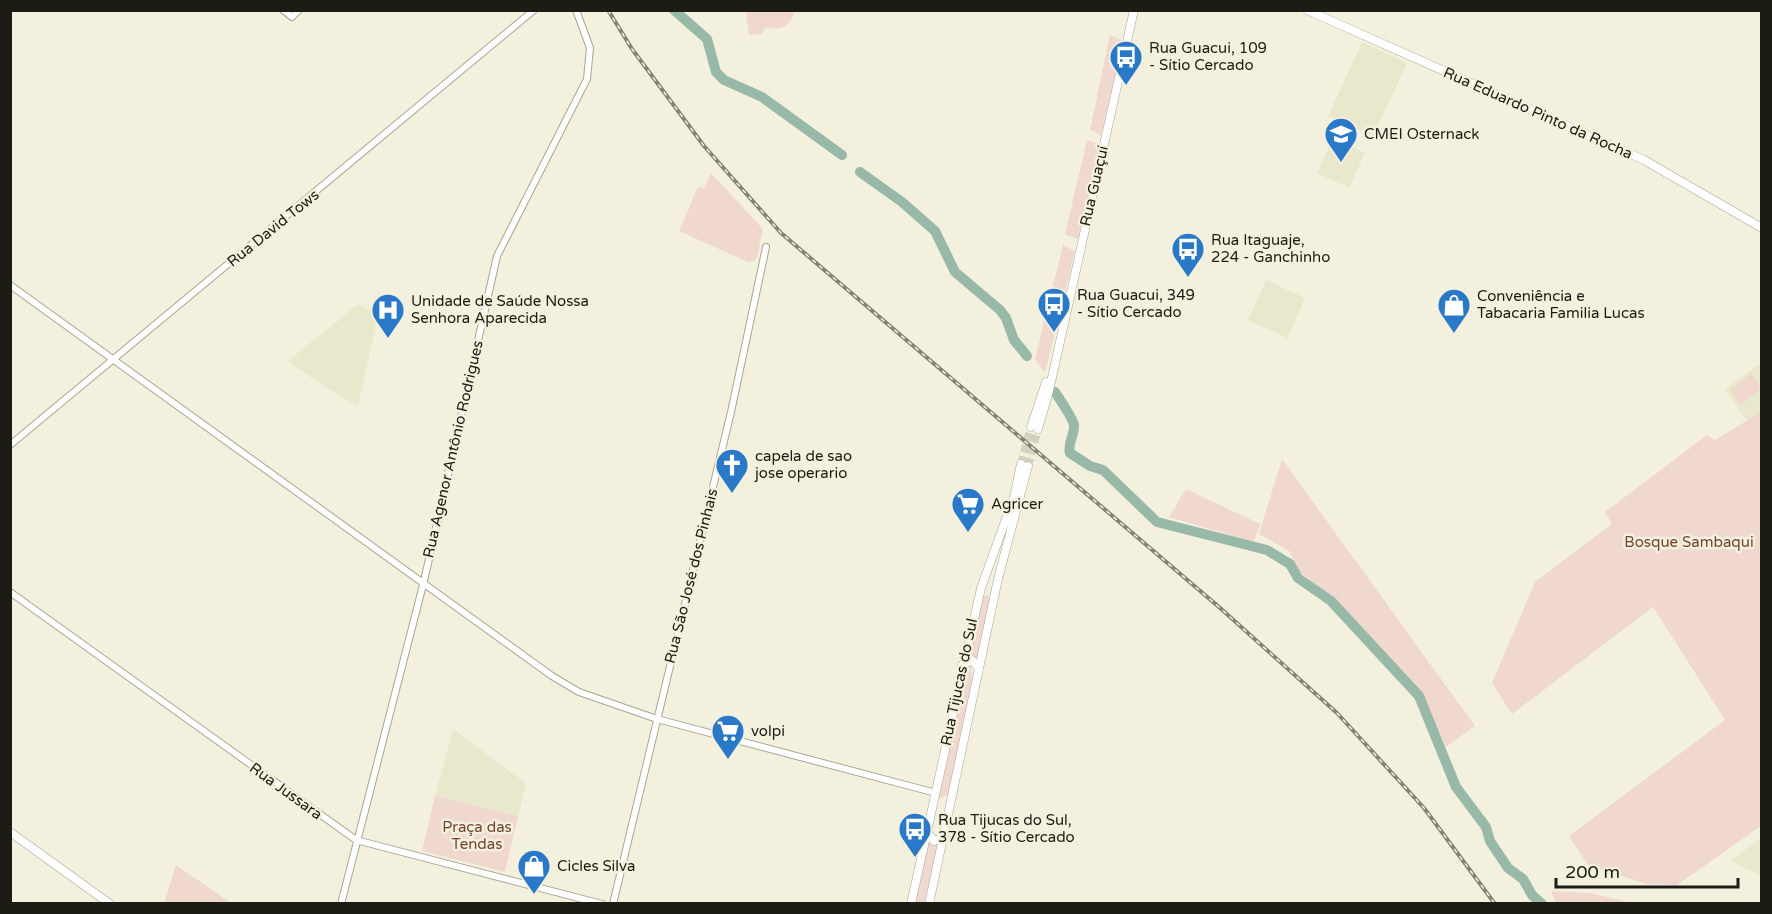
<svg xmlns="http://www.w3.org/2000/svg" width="1772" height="914" font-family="'Varela Round',sans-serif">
<rect width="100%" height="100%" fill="#f3f1de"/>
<!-- built -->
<path fill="#e9e7cc" d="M1362,42L1407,63L1373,136L1328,116Z
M1333,138L1365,153L1349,188L1317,173Z
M1266,280L1305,298L1288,338L1248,320Z
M358,304L378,315L358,406L328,389L288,361Z
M1761,363V412L1747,421L1725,389Z
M453,729L526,783L518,816L435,796Z
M1761,838V875L1730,861L1738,855Z"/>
<!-- green -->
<path fill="#f0d8ce" d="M746,11L795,10V11C788,29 784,29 765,28L762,34L749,35Z
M1110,35L1123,41L1101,135L1090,130Z
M1087,140L1100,145L1078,239L1065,234Z
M711,173L763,229L757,258L754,261L748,262L679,231L698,187L704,188Z
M1063,245L1075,251L1045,373L1035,359Z
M1752,373L1761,389L1740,405L1730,390Z
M1761,412V826L1677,885L1647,884L1588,865L1569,836L1725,720L1653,607L1512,714L1492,683L1535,582L1612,524L1605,512L1707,435L1715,440Z
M1282,459L1475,726L1446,747L1422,693L1335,600L1298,570L1289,551L1259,534Z
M1186,489L1260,524L1254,542L1169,517Z
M987,595L991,598L978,660L968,656L982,596Z
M970,663C979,680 954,771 949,794L937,800L966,666Z
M435,796L518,816L505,872L422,851Z
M927,843L937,846L924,903L913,904Z
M176,865L231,903H164Z
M1551,891L1590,893L1632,903H1556Z"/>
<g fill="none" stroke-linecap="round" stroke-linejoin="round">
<!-- river -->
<path stroke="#98b9a8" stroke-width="10" d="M674,10L707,39L716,72L724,80L762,97L842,155
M860,172L902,202L935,231L955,272L1000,310L1006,318L1014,340L1027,356
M1055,392C1059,398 1073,419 1074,425C1075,435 1067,443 1070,453L1090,466L1103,470L1157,522L1267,550L1290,564L1298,578L1331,601L1419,696L1456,787L1486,827L1490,841L1508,868L1523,879L1532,895L1542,904"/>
<!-- secondary-tunnel -->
<path stroke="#d3d1c0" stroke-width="8" stroke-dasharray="8 4" stroke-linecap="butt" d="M1021,464L1031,427
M1028,466L1038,429"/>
<defs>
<path id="tertiary" d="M283,10L292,17L299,10
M10,285L552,676L579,692L657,719L936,793
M10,445L534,10
M10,592L356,840L602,904
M341,904L424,581L497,256L587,79L590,48L576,10
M613,904L731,412L766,247"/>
<path id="secondary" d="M1307,10L1644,160L1762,228
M1031,427L1046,382
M1038,429L1049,391L1134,10
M962,665L972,660L979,669
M10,832L110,904
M927,832L934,841L944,837
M911,904L981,588L1014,497L1021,464
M929,904L998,579L1028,466"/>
</defs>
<!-- tertiary casing -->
<use href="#tertiary" stroke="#a8a694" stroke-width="8"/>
<!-- secondary casing -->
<use href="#secondary" stroke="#a8a694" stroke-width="9"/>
<!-- tertiary -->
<use href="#tertiary" stroke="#fff" stroke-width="6"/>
<!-- secondary -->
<use href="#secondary" stroke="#fff" stroke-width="8"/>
<defs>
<path id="rail" d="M608,10L632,49L704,146L781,233L1219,607L1337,713L1424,808L1495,904"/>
</defs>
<!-- rail casing -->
<use href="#rail" stroke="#838275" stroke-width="4"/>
<!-- rail -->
<use href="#rail" stroke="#f3f1de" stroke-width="1.5" stroke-dasharray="4.5" stroke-linecap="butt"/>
</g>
<!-- icons -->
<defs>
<symbol id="bus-pin" viewBox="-11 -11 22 30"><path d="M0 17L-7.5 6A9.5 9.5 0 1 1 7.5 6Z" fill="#2a78c8" stroke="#f3f1de"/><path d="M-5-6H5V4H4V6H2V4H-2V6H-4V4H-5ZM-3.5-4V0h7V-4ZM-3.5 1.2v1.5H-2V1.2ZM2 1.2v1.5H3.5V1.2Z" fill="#fff"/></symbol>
<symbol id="school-pin" viewBox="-11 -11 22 30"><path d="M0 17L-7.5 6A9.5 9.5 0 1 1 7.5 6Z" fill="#2a78c8" stroke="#f3f1de"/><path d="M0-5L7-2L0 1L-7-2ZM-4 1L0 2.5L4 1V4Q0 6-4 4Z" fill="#fff"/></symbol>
<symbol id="shop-pin" viewBox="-11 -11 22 30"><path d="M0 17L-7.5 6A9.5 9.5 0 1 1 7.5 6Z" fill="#2a78c8" stroke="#f3f1de"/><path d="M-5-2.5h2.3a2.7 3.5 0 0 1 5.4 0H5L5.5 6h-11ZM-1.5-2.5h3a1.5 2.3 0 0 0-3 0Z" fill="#fff"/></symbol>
<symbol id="hospital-pin" viewBox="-11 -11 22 30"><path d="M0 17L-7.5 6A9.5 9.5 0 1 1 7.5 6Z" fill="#2a78c8" stroke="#f3f1de"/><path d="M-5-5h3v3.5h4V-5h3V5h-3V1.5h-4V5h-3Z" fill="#fff"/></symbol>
<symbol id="church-pin" viewBox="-11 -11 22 30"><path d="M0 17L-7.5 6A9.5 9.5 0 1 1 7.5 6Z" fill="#2a78c8" stroke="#f3f1de"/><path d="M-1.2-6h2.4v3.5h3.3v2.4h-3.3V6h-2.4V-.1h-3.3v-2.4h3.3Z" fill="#fff"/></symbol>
<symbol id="supermarket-pin" viewBox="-11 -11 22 30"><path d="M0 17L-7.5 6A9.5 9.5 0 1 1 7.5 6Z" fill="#2a78c8" stroke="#f3f1de"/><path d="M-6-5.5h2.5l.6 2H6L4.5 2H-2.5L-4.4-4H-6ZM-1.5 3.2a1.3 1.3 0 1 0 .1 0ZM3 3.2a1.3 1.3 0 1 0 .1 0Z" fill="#fff"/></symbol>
</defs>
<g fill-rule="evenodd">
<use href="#bus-pin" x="1107" y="38" width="38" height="52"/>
<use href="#school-pin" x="1322" y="115" width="38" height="52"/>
<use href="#bus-pin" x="1169" y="230" width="38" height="52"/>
<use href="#bus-pin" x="1035" y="285" width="38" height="52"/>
<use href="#shop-pin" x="1435" y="286" width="38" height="52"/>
<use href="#hospital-pin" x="369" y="291" width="38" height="52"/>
<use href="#church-pin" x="713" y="446" width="38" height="52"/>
<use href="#supermarket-pin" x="949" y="485" width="38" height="52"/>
<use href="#supermarket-pin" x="709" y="712" width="38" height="52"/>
<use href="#bus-pin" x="896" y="810" width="38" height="52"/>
<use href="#shop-pin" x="515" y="847" width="38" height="52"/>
</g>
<g text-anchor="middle" stroke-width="5" stroke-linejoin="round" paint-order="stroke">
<!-- poi labels -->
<g font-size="15" fill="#1c1c15" stroke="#f3f1de" text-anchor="start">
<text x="1149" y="53">Rua Guacui, 109<tspan x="1149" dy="17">- Sítio Cercado</tspan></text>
<text x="1364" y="139">CMEI Osternack</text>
<text x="1211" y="245">Rua Itaguaje,<tspan x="1211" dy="17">224 - Ganchinho</tspan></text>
<text x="1077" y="300">Rua Guacui, 349<tspan x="1077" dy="17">- Sítio Cercado</tspan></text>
<text x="1477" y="301">Conveniência e<tspan x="1477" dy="17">Tabacaria Familia Lucas</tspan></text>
<text x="411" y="306">Unidade de Saúde Nossa<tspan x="411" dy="17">Senhora Aparecida</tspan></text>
<text x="755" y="461">capela de sao<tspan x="755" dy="17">jose operario</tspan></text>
<text x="991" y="509">Agricer</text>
<text x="751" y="736">volpi</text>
<text x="938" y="825">Rua Tijucas do Sul,<tspan x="938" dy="17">378 - Sítio Cercado</tspan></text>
<text x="557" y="871">Cicles Silva</text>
</g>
<!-- street labels -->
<g font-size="15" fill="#1c1c15" stroke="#f3f1de">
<text transform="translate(1538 113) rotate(24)" y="5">Rua Eduardo Pinto da Rocha</text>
<text transform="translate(1094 186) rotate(-77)" y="5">Rua Guaçuí</text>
<text transform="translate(273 228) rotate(-39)" y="5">Rua David Tows</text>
<text transform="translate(453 449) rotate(-77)" y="5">Rua Agenor Antônio Rodrigues</text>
<text transform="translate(691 576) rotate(-76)" y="5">Rua São José dos Pinhais</text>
<text transform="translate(959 682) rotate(-78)" y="5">Rua Tijucas do Sul</text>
<text transform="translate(286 791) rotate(36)" y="5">Rua Jussara</text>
</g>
<!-- park labels -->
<g font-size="15" fill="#744430" stroke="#f3f1de">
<text x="1689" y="547">Bosque Sambaqui</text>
<text x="477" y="832">Praça das<tspan x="477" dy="17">Tendas</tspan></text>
</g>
</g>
<!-- border -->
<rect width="1772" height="914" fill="none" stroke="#1c1c15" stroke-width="24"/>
<!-- scale -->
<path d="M1556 878v9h182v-9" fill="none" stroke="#1c1c15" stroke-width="3"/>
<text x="1565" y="878" font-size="18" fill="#1c1c15" stroke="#f3f1de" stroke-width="4.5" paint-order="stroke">200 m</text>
</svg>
